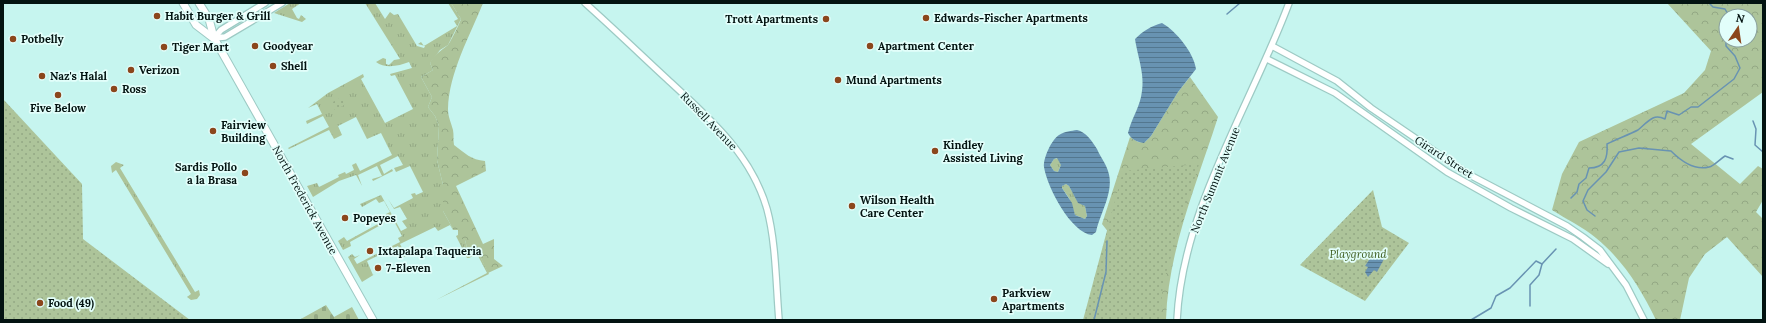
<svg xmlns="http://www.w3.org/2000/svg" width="1766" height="323" font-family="Lora,serif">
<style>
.grass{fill:url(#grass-tufts)}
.forest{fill:url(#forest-crowns);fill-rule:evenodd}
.cemetery{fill:url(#cemetery-stones)}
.park{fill:url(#park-dots)}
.water{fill:url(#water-rules);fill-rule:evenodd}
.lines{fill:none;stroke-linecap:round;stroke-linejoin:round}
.stream{stroke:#6893b2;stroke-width:1.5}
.minor-casing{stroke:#9dcac4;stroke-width:8}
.major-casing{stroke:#9dcac4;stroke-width:9}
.minor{stroke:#fff;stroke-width:5.5}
.major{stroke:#fff;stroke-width:7}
.poi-dot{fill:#8b461c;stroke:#e2fefa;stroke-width:1.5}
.labels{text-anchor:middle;stroke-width:3.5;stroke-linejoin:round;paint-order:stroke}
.poi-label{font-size:11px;font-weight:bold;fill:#031311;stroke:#e2fefa;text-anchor:start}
.street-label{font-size:11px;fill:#031311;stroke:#e2fefa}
.park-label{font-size:11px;font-style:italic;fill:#3d5b1c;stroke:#e2fefa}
</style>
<defs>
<pattern id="grass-tufts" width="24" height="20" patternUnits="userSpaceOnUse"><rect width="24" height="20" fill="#adc49a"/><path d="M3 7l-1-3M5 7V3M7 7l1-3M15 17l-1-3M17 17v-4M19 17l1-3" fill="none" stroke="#93a884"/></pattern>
<pattern id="forest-crowns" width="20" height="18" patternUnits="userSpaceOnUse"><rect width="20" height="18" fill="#adc49a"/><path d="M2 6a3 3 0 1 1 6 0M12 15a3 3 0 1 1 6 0" fill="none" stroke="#93a884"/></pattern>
<pattern id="cemetery-stones" width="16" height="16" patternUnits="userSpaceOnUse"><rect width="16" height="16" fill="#adc49a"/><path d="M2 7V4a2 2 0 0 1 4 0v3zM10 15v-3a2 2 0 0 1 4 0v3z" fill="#93a884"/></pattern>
<pattern id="park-dots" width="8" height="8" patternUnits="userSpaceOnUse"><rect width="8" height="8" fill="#adc49a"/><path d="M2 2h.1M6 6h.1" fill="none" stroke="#93a884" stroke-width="1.8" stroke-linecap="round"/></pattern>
<pattern id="water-rules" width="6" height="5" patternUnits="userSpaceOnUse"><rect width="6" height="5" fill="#6893b2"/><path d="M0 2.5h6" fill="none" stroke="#53778f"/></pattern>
</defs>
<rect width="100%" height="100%" fill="#c6f5ef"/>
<g class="grass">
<path d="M290,3H301L292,9L297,18L299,19L301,15L306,19L302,22L274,13Z"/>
<path d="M365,3H375L385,19L390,12L394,15L398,14L417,46L424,48L425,46L418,44L421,42L424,46L457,26L454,21L458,19L448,3H451L461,19L448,45L440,50L430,63L433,70L421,77L432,97L428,107L435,116L439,126L437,160L443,185V211L453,229H458L465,240L467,248L478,252L489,274L436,300L487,273L477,254L469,258H467L456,236L458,235V230H453L450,225L438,231L435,227L400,244L406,256L404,257L398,246L367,261L373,275L375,274L362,282L348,257L352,254L355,257L360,255L354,259L357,264L380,252L379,250L382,249L384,250L400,242L398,238L402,236L395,223L391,224L388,221L350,242L351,246L343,250L338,241L344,237L347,241L387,219L386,214L390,212L384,201L379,203L376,199L362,207L360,204L381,195L401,231L407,228L402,221L407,219L400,207L394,209L388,199L394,208L413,198L411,194L415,193L416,195L423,192L410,166L396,172L394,168L403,165L398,156L380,165L384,174L392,169L393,171L373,181L372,179L382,176L377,166L358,175L362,186L356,175L339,181L313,197L307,186L317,183L319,187L339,177L338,175L345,172L346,174L354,170L352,165L356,163L360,171L392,155L381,133L367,139L356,117L338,126L342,135L334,139L329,130L289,149L288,148L329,127L323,116L307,124L306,121L322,114L317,104L308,108L328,93L363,74L364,77L361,79L385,123L413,109L395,75L391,76L390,74L412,68L409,62C399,66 385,69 376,62L383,58L386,59V64L389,65L394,60L400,59Z"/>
<path d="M1058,158L1061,165L1058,172L1054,171L1050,165L1054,159Z"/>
<path d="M116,162L124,165L120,168L195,292L199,290L200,295L197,299L191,300L187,297L191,294L116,170L112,173L111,166Z"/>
<path d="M1066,184L1069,186L1078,202L1085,206L1087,216L1085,219L1075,215L1069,198L1062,188V186Z"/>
</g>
<g class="forest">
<path d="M451,3H483C470,36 449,72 448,109C448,117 451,122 453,130C454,135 453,140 454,145C465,153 471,160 485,161L486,171L456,186L483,244L494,239V259L503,266L488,273L478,252L473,255L467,248L465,240L459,238L458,229H453L443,211V185L437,160L439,126L435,116L428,107L432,97L421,77L433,70L430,63C435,53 440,52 448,45C451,41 459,25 461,19Z"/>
<path d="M1667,3H1763V92L1691,144L1740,184L1758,166L1763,169V200L1756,212L1763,219V277L1727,237L1705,254L1689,278L1680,320H1656C1641,289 1623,260 1596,238C1583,227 1566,219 1552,210L1562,174L1579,142L1684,93L1705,70L1711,51ZM1726,16H1750V40H1726Z"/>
<path d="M1190,77L1218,117C1197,183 1168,250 1166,320H1100L1113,238L1102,224L1130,137L1138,142L1144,143L1151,136L1178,92Z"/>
</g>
<path class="cemetery" d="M326,305L334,317L352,307L359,320H299Z"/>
<g class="park">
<path d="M342,97L346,104L335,110L331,103Z"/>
<path d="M3,99L82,184L83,239L190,320H3Z"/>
<path d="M1199,164L1163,283L1160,320H1083L1123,171Z"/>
<path d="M1373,190L1382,227L1409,243L1365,301L1300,265Z"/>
</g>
<g class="water">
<path d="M1162,23C1176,31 1194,53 1196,69L1178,92L1151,136L1144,143C1137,142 1132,140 1128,133C1131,120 1138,110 1141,97C1146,76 1138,59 1135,39C1143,31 1151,26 1162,23Z"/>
<path d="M1077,130C1086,132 1092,141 1097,149C1100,156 1106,164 1108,171C1115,191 1100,213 1096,232L1092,235C1071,233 1047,187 1044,167C1043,158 1052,139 1059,135C1065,131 1071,131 1077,130ZM1057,158L1061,165L1058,172L1054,171L1050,165L1054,159ZM1066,184L1069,186L1078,203L1085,206L1087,216L1085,219L1075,215L1072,203L1062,188V186Z"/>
<path d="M1375,251L1385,257L1377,272L1374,270L1368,277L1365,272L1368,267L1365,266Z"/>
</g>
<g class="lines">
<g class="stream">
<path d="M1709,3L1713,7L1725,9L1729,16"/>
<path d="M1227,14L1240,3"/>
<path d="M1753,121L1756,129L1755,145L1763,152"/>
<path d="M1571,198L1577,192L1579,184L1586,178L1589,168C1605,168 1608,158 1607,144C1617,139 1628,135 1638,130C1643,126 1647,121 1653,118C1657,116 1661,117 1665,119L1667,111L1679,115L1691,107H1698L1734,79L1740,68L1735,56L1726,46V28"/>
<path d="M1595,216L1587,210L1583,201L1588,190L1606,172L1619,152L1639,148L1671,151C1680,160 1694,171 1709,167C1714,166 1720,159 1725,156L1733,159"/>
<path d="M1530,306V285L1539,275L1542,264"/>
<path d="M1094,320L1106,272L1107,241"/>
<path d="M1471,320L1491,308L1496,296L1510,288L1536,261L1542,264L1556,249"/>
</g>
<g class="minor-casing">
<g id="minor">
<path d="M585,3C613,28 640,54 667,79C708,117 751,153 767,209C776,242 776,285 779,320"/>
<path d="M214,38L225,37L282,3"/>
<path d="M214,38L221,30L265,3"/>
<path d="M1272,46L1337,81L1371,108L1468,174L1567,226L1583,237L1600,250L1626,285L1644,320"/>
<path d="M1267,59L1335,93L1447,172L1511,208L1573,239L1608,264"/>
<path d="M1177,320C1182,210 1251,105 1289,3"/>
</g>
</g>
<g class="major-casing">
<g id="major">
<path d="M183,3L196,25L213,38"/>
<path d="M199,3L209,19L214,38L373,320"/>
</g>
</g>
<use href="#minor" class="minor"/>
<use href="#major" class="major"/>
</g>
<g class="poi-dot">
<circle cx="157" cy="16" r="4"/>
<circle cx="926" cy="18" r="4"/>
<circle cx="826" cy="19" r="4"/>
<circle cx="13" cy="39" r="4"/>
<circle cx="255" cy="46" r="4"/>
<circle cx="870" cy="46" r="4"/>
<circle cx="164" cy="47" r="4"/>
<circle cx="273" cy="66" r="4"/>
<circle cx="131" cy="70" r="4"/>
<circle cx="42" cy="76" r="4"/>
<circle cx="838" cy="80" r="4"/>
<circle cx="114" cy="89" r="4"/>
<circle cx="58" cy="95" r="4"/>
<circle cx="213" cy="131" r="4"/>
<circle cx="935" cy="151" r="4"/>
<circle cx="245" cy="173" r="4"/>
<circle cx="852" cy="206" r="4"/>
<circle cx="345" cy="218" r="4"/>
<circle cx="370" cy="251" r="4"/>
<circle cx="378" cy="268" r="4"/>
<circle cx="994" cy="299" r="4"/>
<circle cx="40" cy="303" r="4"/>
</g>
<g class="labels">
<g class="poi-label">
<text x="165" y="20">Habit Burger &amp; Grill</text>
<text x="934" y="22">Edwards-Fischer Apartments</text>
<text x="818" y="23" text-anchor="end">Trott Apartments</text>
<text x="21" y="43">Potbelly</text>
<text x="263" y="50">Goodyear</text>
<text x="878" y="50">Apartment Center</text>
<text x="172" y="51">Tiger Mart</text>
<text x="281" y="70">Shell</text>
<text x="139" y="74">Verizon</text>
<text x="50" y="80">Naz's Halal</text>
<text x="846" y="84">Mund Apartments</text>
<text x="122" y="93">Ross</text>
<text x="58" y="112" text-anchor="middle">Five Below</text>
<text x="221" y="129">Fairview<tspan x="221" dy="13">Building</tspan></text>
<text x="943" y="149">Kindley<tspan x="943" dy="13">Assisted Living</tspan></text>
<text x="237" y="171" text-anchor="end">Sardis Pollo<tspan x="237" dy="13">a la Brasa</tspan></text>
<text x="860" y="204">Wilson Health<tspan x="860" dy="13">Care Center</tspan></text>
<text x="353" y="222">Popeyes</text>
<text x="378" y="255">Ixtapalapa Taqueria</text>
<text x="386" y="272">7-Eleven</text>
<text x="1002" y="297">Parkview<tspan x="1002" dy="13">Apartments</tspan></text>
<text x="48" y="307">Food (49)</text>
</g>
<g class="street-label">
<text transform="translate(709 121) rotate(46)" y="4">Russell Avenue</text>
<text transform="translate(1444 157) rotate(33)" y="4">Girard Street</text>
<text transform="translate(1215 180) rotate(-68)" y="4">North Summit Avenue</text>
<text transform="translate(305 200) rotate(61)" y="4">North Frederick Avenue</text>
</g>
<g class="park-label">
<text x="1358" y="258">Playground</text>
</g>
</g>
<rect width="1766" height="323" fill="none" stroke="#031311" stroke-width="8"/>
<g transform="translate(1738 28) rotate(13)"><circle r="19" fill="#e2fefa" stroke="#89a09d"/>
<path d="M0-3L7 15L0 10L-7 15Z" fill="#8b461c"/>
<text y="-6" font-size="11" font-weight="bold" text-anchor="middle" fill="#031311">N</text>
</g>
</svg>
